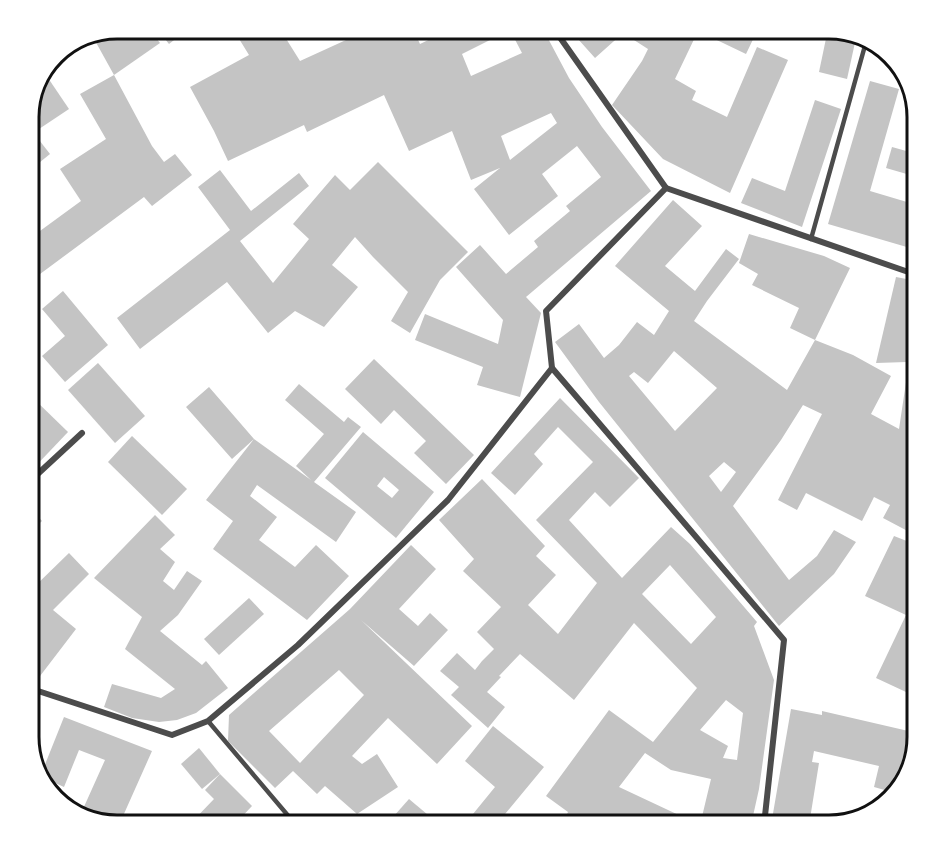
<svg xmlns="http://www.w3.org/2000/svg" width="946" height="854" font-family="'Sofia Sans Condensed',sans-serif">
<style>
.building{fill:#c4c4c4;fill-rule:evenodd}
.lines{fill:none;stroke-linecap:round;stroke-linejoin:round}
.service{stroke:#4c4c4c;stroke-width:4.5}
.minor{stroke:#4c4c4c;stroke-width:6}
.rim{fill:none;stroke:#111;stroke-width:3}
</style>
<rect width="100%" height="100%" fill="#fff"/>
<g class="building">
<path d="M117,29H124L130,38L144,29H149L160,43L114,75L93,37Z"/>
<path d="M157,29H188L169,44Z"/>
<path d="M233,29H280L300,61L346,40L341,29H413L420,44L451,29H543L569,78L602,127L651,191L526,297L541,313L520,397L477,385L483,367L415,340L425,314L498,344L503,320L456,267L480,245L506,274L538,247L534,241L570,211L566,206L601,177L577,146L542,174L558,196L509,235L474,189L500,168L471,180L452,131L409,151L384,95L307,132L304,125L228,161L214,131L190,87L249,55ZM510,30L522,53L471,76L462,54ZM551,113L557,123L510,160L501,136Z"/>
<path d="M569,29H758L746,54L698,31L675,79L696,91L692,100L727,117L757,47L788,60L730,193L663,159L612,105L642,61L648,49L623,33L595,58Z"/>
<path d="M828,29L845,33L856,38L847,79L819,72Z"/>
<path d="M876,47L891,54L893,57L875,52Z"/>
<path d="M46,75L69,109L39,129L29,114V110Z"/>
<path d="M114,75L152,146L164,162L175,154L192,175L152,206L144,197L36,277L29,267V239L81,201L60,169L106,139L80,94Z"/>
<path d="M870,81L899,89L870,191L917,205V250L828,224Z"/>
<path d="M815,100L841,109L802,227L741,203L752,178L785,191Z"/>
<path d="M912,105L918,117L917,138L906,135Z"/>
<path d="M29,127L50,154L29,171Z"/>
<path d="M892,147L917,154V177L886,168Z"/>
<path d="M378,162L468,252L440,280L410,333L391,321L408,292L373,257L355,237L332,265L358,287L324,327L295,311L268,333L227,282L140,349L117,318L230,230L198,187L220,170L251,211L299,173L309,186L240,241L273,283L309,239L293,224L335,175L350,190Z"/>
<path d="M673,200L702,226L665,266L695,291L726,249L739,259L707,301L694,321L787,390L815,340L853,355L891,376L871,414L899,429L908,369L917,370V536L883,518L890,505L874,497L862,521L806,493L797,510L778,500L822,414L803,405L781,440L733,506L789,580L817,556L834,530L856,542L834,574L779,626L599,402L555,342L579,324L604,358L619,345L637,322L654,335L669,311L615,266ZM674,351L717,388L675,431L629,376L634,372L648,383ZM724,462L736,472L721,492L709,476Z"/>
<path d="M749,234L824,256L850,268L815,340L790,328L799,308L752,285L758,274L739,263Z"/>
<path d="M896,277L917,281V314L907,362L876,363Z"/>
<path d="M63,291L108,345L65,382L42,356L65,336L42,309Z"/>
<path d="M374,359L474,455L446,484L414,453L426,441L394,410L381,424L345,389Z"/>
<path d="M98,363L145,416L115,443L68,390Z"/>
<path d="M299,384L344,422L348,417L361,427L314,482L356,512L336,542L257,485L250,496L277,517L259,540L295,567L316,545L349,576L307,620L213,549L233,521L206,500L254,439L232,459L186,407L209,387L254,439L311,480L296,466L324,434L285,400Z"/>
<path d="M33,398L68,432L29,473V402Z"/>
<path d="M560,398L639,478L610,507L595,492L569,520L622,578L671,527L690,544L757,622L754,626L774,680L759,789L751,825H700L711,779L671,770L645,753L619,787L700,825H562L568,812L546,796L609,710L653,742L697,688L634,623L574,700L520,654L499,676L501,677L487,692L505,707L488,728L451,695L459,687L440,671L457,653L475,670L482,661L494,649L477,632L501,607L463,571L474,559L439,520L482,479L545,546L536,556L556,575L528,605L558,634L597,583L536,520L593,462L558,427L534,454L543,464L515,495L491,473ZM670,565L716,617L691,644L642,594ZM726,700L743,713L737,760L723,758L728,746L700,730Z"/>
<path d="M363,432L434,492L396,538L325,478ZM384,477L399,490L392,498L377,486Z"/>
<path d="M132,436L187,489L162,515L108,462Z"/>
<path d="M29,506L42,521L29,533Z"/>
<path d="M155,515L175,535L160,549L175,562L163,581L174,590L187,571L202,581L178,615L160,631L202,665L206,661L228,688L196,713L177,720L159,722L132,718L104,707L112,684L161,698L175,689L125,649L142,617L94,578Z"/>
<path d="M894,536L917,545V667L906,692L876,678L906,615L865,596Z"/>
<path d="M411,545L436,569L399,609L418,626L430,613L448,630L414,666L361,620L472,726L437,764L388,718L352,756L362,764L377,754L398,787L357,814L325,786L317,794L293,771L275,788L228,741L229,715L350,609ZM339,670L364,695L300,763L269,731Z"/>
<path d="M69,553L89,574L53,610L76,629L37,680L29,677V589L30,591Z"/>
<path d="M249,598L264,614L219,655L204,639Z"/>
<path d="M791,709L822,715V711L917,733V743L895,793L874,787L879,766L814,751L812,762L819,763L809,825H771Z"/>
<path d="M64,717L152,751L119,825L83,809L105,760L79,750L64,787L53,782L50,790L42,772Z"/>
<path d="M493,726L544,767L496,825H464L495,787L465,761Z"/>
<path d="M199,748L220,774L202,789L181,764Z"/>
<path d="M220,774L252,806L234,825H189L214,799L205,790Z"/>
<path d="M409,799L440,825H386Z"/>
</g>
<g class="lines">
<g class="service">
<path d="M811,239L866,42"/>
<path d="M208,721L296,825"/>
</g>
<g class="minor">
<path d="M554,29L666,188L917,275"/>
<path d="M666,188L546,311L552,368L784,640L764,825"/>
<path d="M29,482L82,433"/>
<path d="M29,688L172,735L208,721L298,645L448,500L552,368"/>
</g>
</g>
<path d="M0 0H946V854H0ZM117 39H829A78 78 0 0 1 907 117V737A78 78 0 0 1 829 815H117A78 78 0 0 1 39 737V117A78 78 0 0 1 117 39Z" fill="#fff" fill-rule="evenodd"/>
<path class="rim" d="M117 39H829A78 78 0 0 1 907 117V737A78 78 0 0 1 829 815H117A78 78 0 0 1 39 737V117A78 78 0 0 1 117 39Z"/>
</svg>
